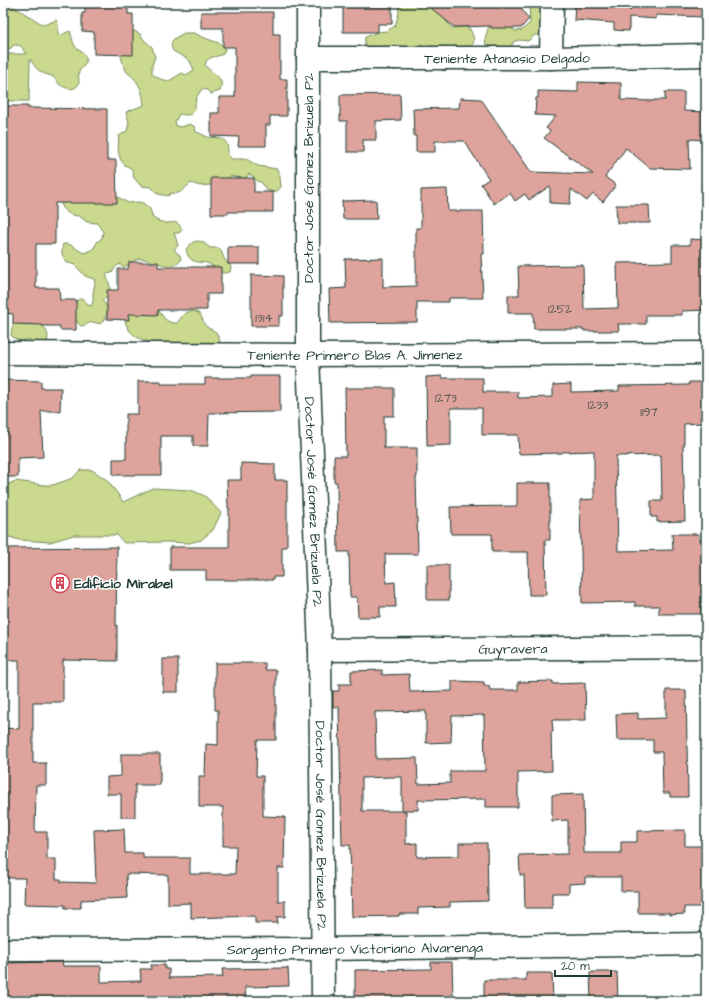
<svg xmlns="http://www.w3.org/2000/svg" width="709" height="1004" font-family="'Architects Daughter',sans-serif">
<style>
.green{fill:#cad98d;stroke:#748b60}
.building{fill:#dda39c;stroke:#1f3d34;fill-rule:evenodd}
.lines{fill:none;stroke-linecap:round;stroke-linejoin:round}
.minor-casing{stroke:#1f3d34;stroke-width:25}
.minor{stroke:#fff;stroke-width:22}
.labels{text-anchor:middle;stroke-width:3;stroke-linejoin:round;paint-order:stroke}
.number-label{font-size:12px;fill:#4e564e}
.street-label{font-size:14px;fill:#1f3d34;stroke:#fff}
.poi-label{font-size:14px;font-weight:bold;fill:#1f3d34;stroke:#fff;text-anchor:start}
</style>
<rect width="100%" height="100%" fill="#fff"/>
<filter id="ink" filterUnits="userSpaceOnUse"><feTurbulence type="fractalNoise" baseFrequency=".025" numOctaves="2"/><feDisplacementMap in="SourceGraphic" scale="8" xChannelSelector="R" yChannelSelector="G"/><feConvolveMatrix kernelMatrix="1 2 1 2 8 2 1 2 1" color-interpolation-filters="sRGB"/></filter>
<g filter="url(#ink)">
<g class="green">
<path d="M398,3H424L440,14L452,28L466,27L470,29C476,42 476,44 463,51L457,68L443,71L436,65L401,67L398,70H393C388,66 384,60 378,56C370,50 363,50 365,37L378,32L387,31L395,26L399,12Z"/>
<path d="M529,3H553L545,33L540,35H535L528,41L519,40L513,42L510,51L489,55C484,41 484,38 490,24L499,22L516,31L522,30L530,23Z"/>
<path d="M14,7L42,24H47L56,20L58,24V34L61,36L65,33L70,31C72,36 72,41 75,46C78,51 85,52 86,59C87,66 81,67 79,72C78,75 79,79 79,82C77,92 65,89 59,84C57,82 56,79 53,77C51,75 47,75 45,74C37,71 34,65 30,59L29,101H3V54H26C21,48 24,45 14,45L11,48L3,51V8L5,10Z"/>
<path d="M132,30L140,34L145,41L152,47L155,57L152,65V74L160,79L169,81L182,73L186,75L194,70L190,61L186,58L173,51L171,46L172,41L175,38L184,33H194L202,37L224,45L225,49L223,54C216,58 207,55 205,65C211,74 226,76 220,91L211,94L207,90L202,89C196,97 195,100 195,110C190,117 186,115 179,114L175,122L176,126L181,127L190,124L195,127L196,132C201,133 204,136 208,137C211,138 215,137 218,138C228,139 228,147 228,155L232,159H246L258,166L277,169L280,177L281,187L277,191L272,192L267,190L261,182L256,181L254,177L249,174L246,178H241L231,176L214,188L210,185L200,186L191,183C184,188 180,196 171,193L168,196L158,194L151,187L141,186L134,178L132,169C129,167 125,166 123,163C117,156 118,145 119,136L127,131L129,122L126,112L144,105C143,95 141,86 134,78C132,76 129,74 127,72C123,66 122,59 120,53Z"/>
<path d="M116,196L128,203L138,202L143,203L150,209L153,218C157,221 161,222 166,223C175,223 177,219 182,230L179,233H174L177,242L178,246L174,249L177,253L180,255L181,260C171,274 151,257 139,259C135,259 127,266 123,268L120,264C116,266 114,269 112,273L106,274C108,282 113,288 108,297L102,300C103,302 105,303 106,305C110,311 105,320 100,324C89,320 91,324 81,326C73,320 74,311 76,301C83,297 84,299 88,305L91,306L93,302V293L95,283L94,279L85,276L75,265L66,262L62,254V249L63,244C73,243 76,250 84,253L93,249L98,241L102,238L103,232L97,223L87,222L79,216C69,216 60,209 61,199Z"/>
<path d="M198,241L203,242L210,248H219C223,252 222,255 225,260C227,262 230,264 231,267L230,272C218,276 217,267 207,263C204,262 201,263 198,262C190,261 187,256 186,249L193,242Z"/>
<path d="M157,306C161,315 166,324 177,323C179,321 181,318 183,315C188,311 197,309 201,316C203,319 203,324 207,327C209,329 213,330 216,332L220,341L219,345C206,345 194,345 182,345C155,344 122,344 124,308Z"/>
<path d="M14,323L41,324C47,330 51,337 45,345L36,346L29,339C23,342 16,341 11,335L12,328Z"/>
<path d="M80,470H92L107,480L117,493L123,502L153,488L191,490L205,496L221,513L213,530L201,540L189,543L166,542L124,543L117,535H74L50,542L19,540L6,536L3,534V486L16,481L43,485H53L73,478Z"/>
</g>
<g class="building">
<path d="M85,3H128V14H133V55L94,54V32L82,31V13H85Z"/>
<path d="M425,3H522V10L529,19L521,28H491V26L454,27Z"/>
<path d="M575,3H605L630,5V11V3H702V17L656,15V19L629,17V31L614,30V23L574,20Z"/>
<path d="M343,6H392V24H378V32H343Z"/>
<path d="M201,12H273V34H280V79H287V116H270V125H266V146H238L239,137L211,136V113H219V97H235V47H223V28H201Z"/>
<path d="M578,82L621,83V100L654,101V100H665V92H684V111L706,112V140L689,139L690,169L650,168L626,148L605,177L616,185L603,202L593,194L587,201L571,189L570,204L550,203V186L529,200L525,194L515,201L510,193L494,204L481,184L489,179L464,141H435V152H416V136H414L413,109L459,108L460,98L481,99L531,172L593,174L544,138L550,131L546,128L556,116L535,115L536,98H538V91L578,92Z"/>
<path d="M400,94L401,120L376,121V140H363L364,152H347V121H340V95Z"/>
<path d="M3,106H28V108L107,109V160H116L117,203H55V244H36V288H59L60,300H76V330H60V326H42V325L13,324V314L3,313Z"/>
<path d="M211,178H254V192H273V212H228V214H211Z"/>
<path d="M447,189L448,211H483L484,254H481L483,298H449V302H417V322L330,323L329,289L346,288L345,259L383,258V287L416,286V228H421V190Z"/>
<path d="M376,200L377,219H343L342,201Z"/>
<path d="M616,205H649L650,223H617Z"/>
<path d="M690,239L706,240V310L682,311V315H646V324H618L619,331H584V329H534L533,313H508V295H519L518,266L583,265L584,309L618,308L617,263L672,262V245H690Z"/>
<rect x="228" y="247" width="31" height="17"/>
<path d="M129,262H158V267H221V294H207V310H158V315L128,314L129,320L107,319V290H118V269H128Z"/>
<path d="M251,275L283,276V316H279V326H251Z"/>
<path d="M251,376H280V412L209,413L208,446H193V436H161V475H113V459H126V414H138V381H161V384H205V378H251Z"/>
<path d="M442,376V378H483V392H518V398L553,397V385L571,384V392L619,391V386L689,385V382H706V417H700L701,423L684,424V446H683L685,521L657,522V517H651V501H662L661,455L616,456L618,551L673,550L672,534H699V540H706V602H701V614H659V606H635V602L582,603L580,500L594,499V451L562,452V453L519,454L518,435H482V408H451V445L427,446L426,377Z"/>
<path d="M3,380L41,381V388H61L60,411H41L43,457L18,458V477H3V440H5L4,411H3Z"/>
<path d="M345,388H394V416H384V448H417V477H416L418,554H385L386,583L395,582L396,607H380V617H358L357,597H350L349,552H338L337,482H334V456H346Z"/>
<path d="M241,463L275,464V480H287V547H282V577H273V580H206V570H170V547H229V508H228L227,480H241Z"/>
<path d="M517,483H550V540H545L546,595H529L528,552H492V534H451L450,507L517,506Z"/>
<path d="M117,547L116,625H117V661L63,660V702H33V763H46V785H36L35,832H47V859H56V879H61V882L96,883L94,830L124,829L125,853H143V858H190V874H235L236,846H223V807H199V776H205L206,744L218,745V710H215V663H265V670H276V740H257L256,776H263V816L285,817L284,868H278V901H285V917H277L278,923H255V916L191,918V903L168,904V875L126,874L127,898L81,900V908H65V905L24,904L25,878H3V728L19,729V660H3V548Z"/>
<rect x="427" y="565" width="22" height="35"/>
<rect x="163" y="659" width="15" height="33"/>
<path d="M382,670V675L409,674L410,692L452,691V681L484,682V686H489L490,690H518V682L553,681V684L585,683L586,720H552L553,732H551L552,771L518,772V807H486V799L418,800V810H402V777H391L362,778V811H406V844L417,843V857L459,856V843H487L488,901L450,902V907L418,908V914H399V916L352,917L350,845H342L339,707H333V691H339V684H351V671ZM426,711V743L451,742L452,716L484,715L485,771H450V783L418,784L417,758L376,759L375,712Z"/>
<path d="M666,690H686L688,797H670V793H663L662,752H653V740H617L616,714L638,713V719L666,718Z"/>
<path d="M121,754H160V785H135V817H121V794H107V777L121,776Z"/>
<path d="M583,794L584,853H621V842H637V831L685,830V846H706V907H684L685,914L669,915V913H638V891H621V877H585V883L569,884V893H552V908H525L524,875H520L519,855L568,854V820L552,821V795Z"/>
<path d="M62,962L63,966H101V982L141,981L140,969H151V965H165V969H169V978L223,977L222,969L288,968L289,986L245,987L246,1001H99V1000L63,1001H3V963Z"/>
<path d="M431,962H452L453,999L394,1000V1001H360V997L355,998V970L431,969Z"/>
<path d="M590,972H617L618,1001H591Z"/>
<path d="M526,973H552L553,1001H489V998H484V980H526Z"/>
</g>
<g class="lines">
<g class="minor-casing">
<g id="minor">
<path id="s1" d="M308,3V355L320,650L323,1001"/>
<path id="s2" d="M308,58H551L706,55"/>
<path d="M551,58L552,3"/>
<path id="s3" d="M3,353L308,355L706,353"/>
<path id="s4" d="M320,650L706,647"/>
<path id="s5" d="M3,950L323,949L706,944"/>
</g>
</g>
<use href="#minor" class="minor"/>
</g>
</g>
<defs>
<g id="building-ring" transform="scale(1)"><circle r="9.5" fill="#fff" stroke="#d1495b" stroke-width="1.5"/><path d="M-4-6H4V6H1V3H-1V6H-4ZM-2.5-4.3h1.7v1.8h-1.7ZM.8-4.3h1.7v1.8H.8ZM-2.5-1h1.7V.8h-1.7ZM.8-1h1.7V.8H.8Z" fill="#d1495b"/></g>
</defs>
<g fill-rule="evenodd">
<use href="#building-ring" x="60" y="583"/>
</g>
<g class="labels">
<g class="number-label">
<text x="560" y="313">1252</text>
<text x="264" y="322">1314</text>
<text x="446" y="402">1273</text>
<text x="598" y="409">1233</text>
<text x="649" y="416">1197</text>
</g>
<g class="street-label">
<text dy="5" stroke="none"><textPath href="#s2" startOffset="199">Teniente Atanasio Delgado</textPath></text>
<text transform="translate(308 178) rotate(-90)" y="5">Doctor José Gomez Brizuela P2</text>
<text dy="5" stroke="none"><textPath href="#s3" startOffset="352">Teniente Primero Blas A. Jimenez</textPath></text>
<text dy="5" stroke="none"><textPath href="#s1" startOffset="499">Doctor José Gomez Brizuela P2</textPath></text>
<text dy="5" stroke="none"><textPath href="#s4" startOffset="193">Guyravera</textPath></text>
<text dy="5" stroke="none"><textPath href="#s1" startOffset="823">Doctor José Gomez Brizuela P2</textPath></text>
<text dy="5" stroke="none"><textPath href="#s5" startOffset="352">Sargento Primero Victoriano Alvarenga</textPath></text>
</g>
<g class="poi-label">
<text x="74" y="588">Edificio Mirabel</text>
</g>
</g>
<rect width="709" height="1004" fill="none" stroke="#fff" stroke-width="16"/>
<rect x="8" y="8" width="693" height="988" fill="none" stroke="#1f3d34" stroke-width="1.5" filter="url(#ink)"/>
<path d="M555 970v6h56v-6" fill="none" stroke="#1f3d34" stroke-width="2"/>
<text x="561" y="970" font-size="12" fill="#1f3d34" stroke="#ffffff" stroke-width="3" paint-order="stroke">20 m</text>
</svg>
